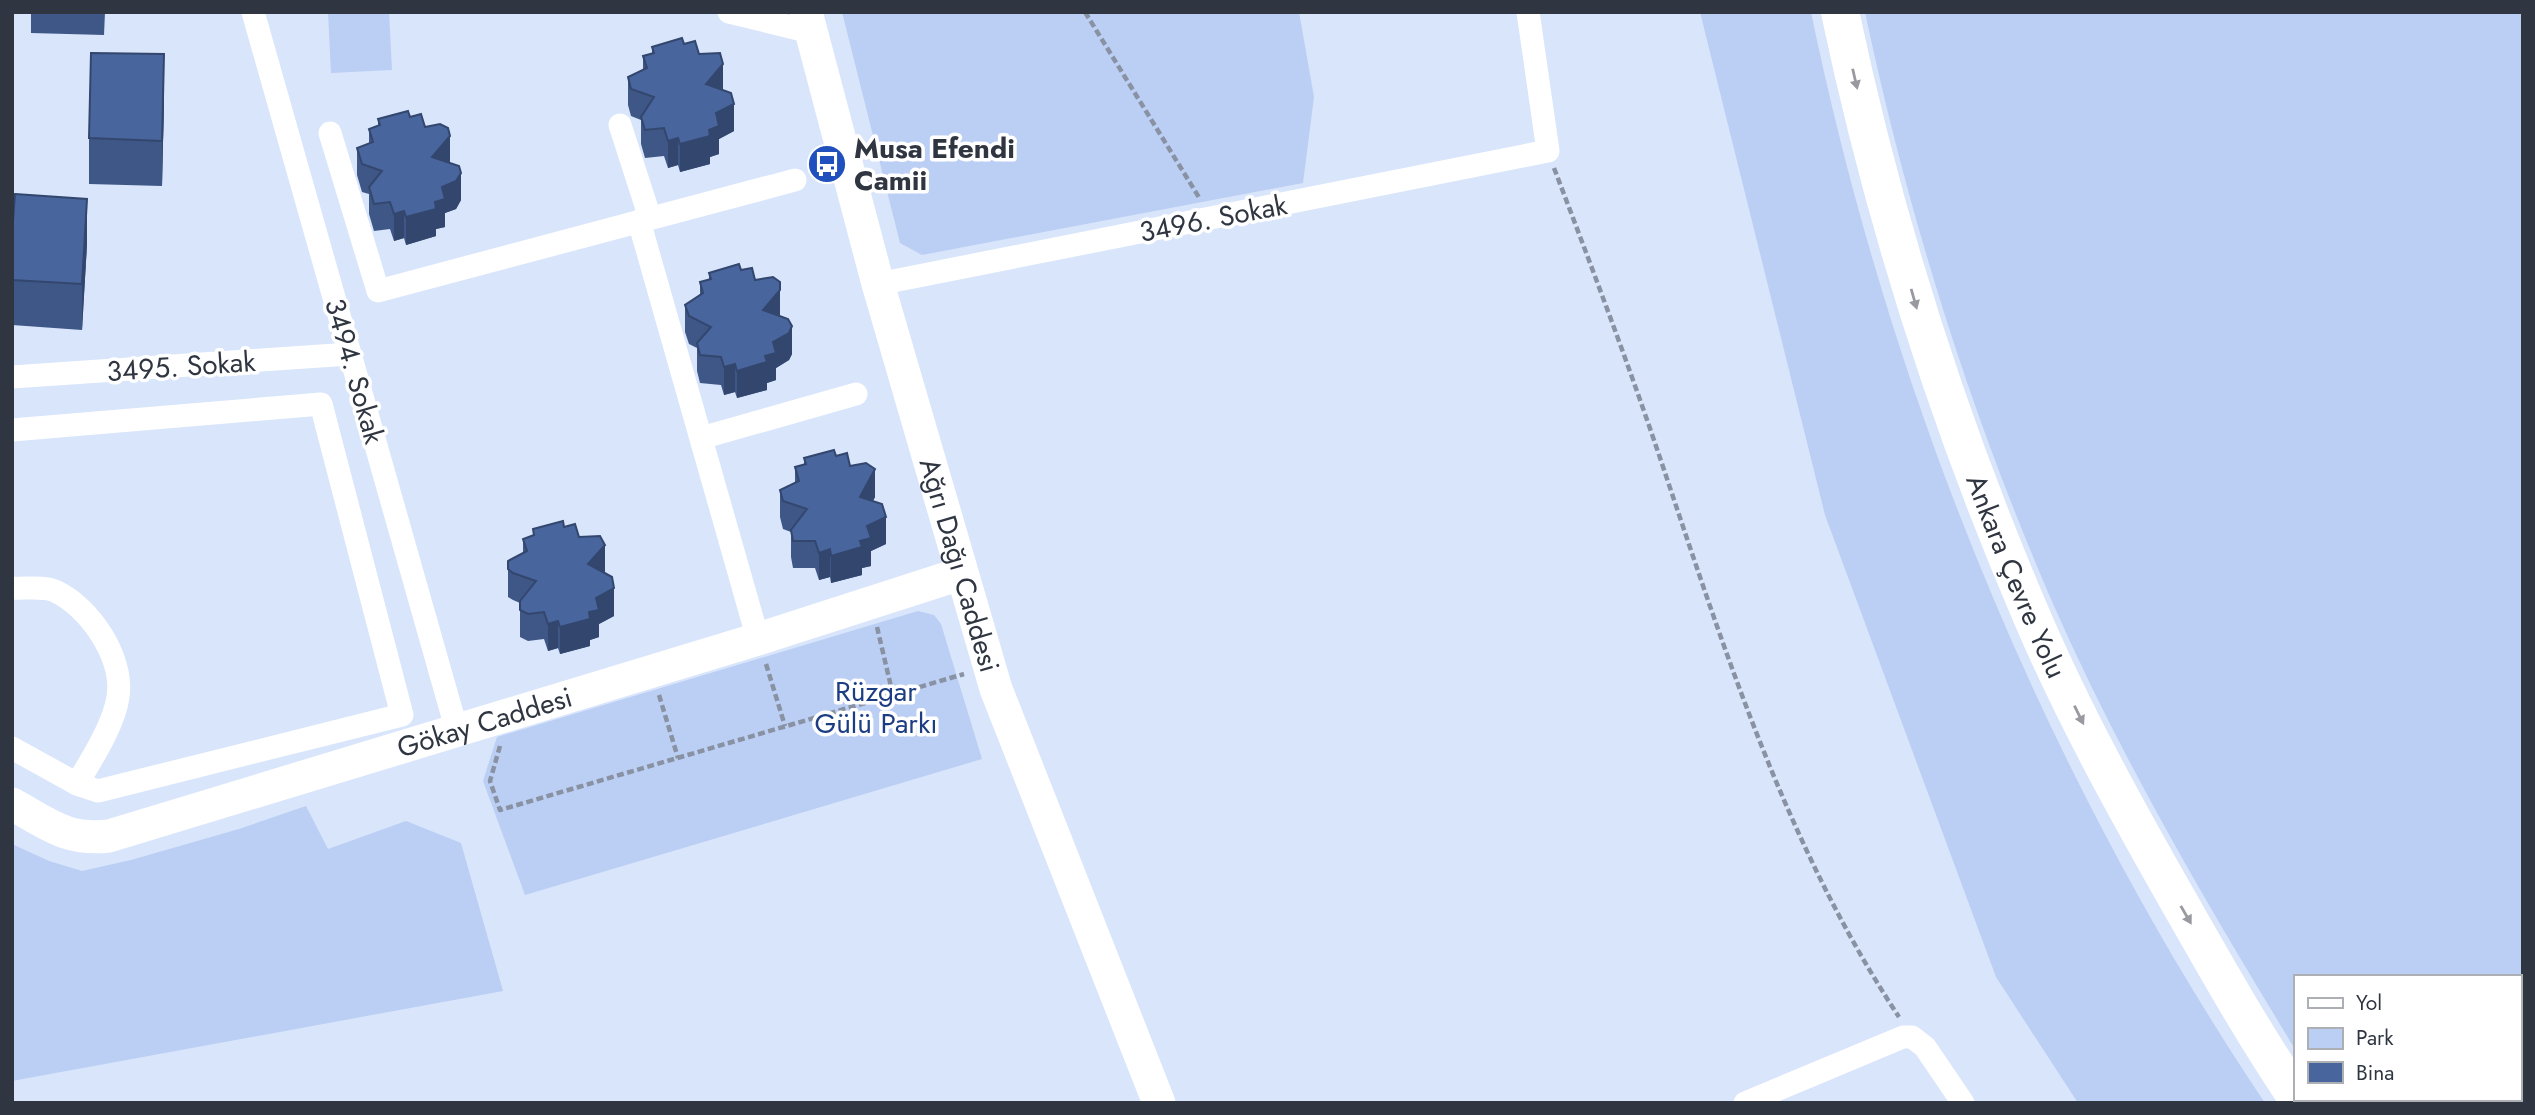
<svg xmlns="http://www.w3.org/2000/svg" width="2535" height="1115" font-family="Jost,sans-serif">
<style>
.green{fill:#bbcef4}
.lines{fill:none;stroke-linecap:round;stroke-linejoin:round}
.path{stroke:#8992a3;stroke-width:4.5;stroke-dasharray:7 3.5;stroke-linecap:butt}
.minor{stroke:#fff;stroke-width:23}
.secondary{stroke:#fff;stroke-width:33}
.motorway{stroke:#fff;stroke-width:38}
.wall{fill:#3f5787}
.shaded-wall{fill:#33476e}
.building{fill:#49659d;stroke:#33476e;stroke-width:2}
.oneway{fill:#989aa0}
.labels{text-anchor:middle;stroke-width:7;stroke-linejoin:round;paint-order:stroke}
.poi-label{font-size:28px;font-weight:bold;fill:#303641;stroke:#fff;text-anchor:start}
.street-label{font-size:28px;fill:#303641;stroke:#fff}
.park-label{font-size:28px;fill:#1c3d84;stroke:#fff}
</style>
<rect width="100%" height="100%" fill="#d8e5fb"/>
<g class="green">
<path d="M328,12H389L392,70L331,73Z"/>
<path d="M842,12H1299L1314,97L1303,183L922,255L900,243Z"/>
<path d="M1700,12H1811C1891,399 2045,775 2265,1103H2078L1996,977L1825,515Z"/>
<path d="M1865,12H2523V1103H2331L2329,1099H2519V977H2295V1049C2208,906 2122,760 2054,606C1971,416 1908,215 1865,12Z"/>
<path d="M918,611L934,615L941,624L982,759L525,895L483,781L497,737Z"/>
<path d="M306,806L328,849L406,821L461,843L503,991L12,1081V844L49,861L82,871L131,860L239,829Z"/>
</g>
<g class="lines">
<g class="path">
<path d="M1085,12L1200,199"/>
<path d="M1554,168C1589,260 1624,352 1656,446C1722,642 1784,843 1899,1017"/>
<path d="M877,627L893,695"/>
<path d="M766,664L785,726"/>
<path d="M659,695L678,758"/>
<path d="M500,746L490,781L500,810L964,674"/>
</g>
<g class="minor">
<path d="M253,12L457,731"/>
<path d="M729,12L811,32"/>
<path d="M620,125L650,218"/>
<path d="M330,133L378,291L795,180"/>
<path d="M639,221L758,639"/>
<path d="M878,284L1548,151L1528,12"/>
<path d="M12,377L350,354"/>
<path d="M12,430L321,404L402,715L98,791L77,784C91,760 114,725 118,697C124,658 90,607 55,591C44,586 25,589 12,588"/>
<path d="M701,438L856,394"/>
<path d="M12,748L77,784"/>
<path d="M1745,1103L1903,1037H1912L1925,1047L1963,1103"/>
</g>
<g class="secondary">
<path id="s1" d="M806,12L878,284L996,689L1159,1103"/>
<path id="s2" d="M12,804C48,824 67,841 109,836L758,639L960,574"/>
</g>
<path class="motorway" id="s3" d="M1840,12C1884,220 1948,422 2032,617C2074,715 2126,809 2179,902C2216,967 2253,1033 2295,1095"/>
</g>
<g class="wall">
<path d="M31,12H105L104,35L31,33Z"/>
<path d="M684,44L699,54L723,90L734,131L719,139V154L710,157V164L680,172L678,165L668,168L664,156L645,158L641,144V120L631,116L628,105V77L643,70V56L652,53V47Z"/>
<path d="M164,100L162,186L89,184V138Z"/>
<path d="M410,117L425,127L450,163L461,200L456,209L445,213V227L436,229V236L406,245L404,238L394,241L390,229L374,231L369,214V194L362,192L357,175V148L369,144V129L378,126V119Z"/>
<path d="M12,235L87,244L82,330L12,325Z"/>
<path d="M741,270L755,280L780,316L792,354L789,360L776,368V380L767,383V390L737,398L735,392L724,395L721,385L700,383L697,371V348L689,344L685,332V305L700,295V282L709,280V273Z"/>
<path d="M836,456L850,466L875,497L873,501L886,544L871,551V566L862,568V575L831,583L830,577L819,580L815,568H793L791,557V532L783,529L780,517V490L795,483V467L804,465V458Z"/>
<path d="M564,527L579,537L605,572L614,616L599,624V637L590,640V646L560,654L558,648L548,651L544,639L528,641L520,637V603L513,600L508,597V561L523,553V539L533,536V529Z"/>
</g>
<g class="shaded-wall">
<path d="M164,54V100L162,186V141Z"/>
<path d="M723,64V92L706,84Z"/>
<path d="M734,104V131L719,139V154L710,157V164L680,172V144L709,130L716,113Z"/>
<path d="M450,136V163L432,157Z"/>
<path d="M678,138V165L668,168V141Z"/>
<path d="M461,173V200L456,209L445,213V227L436,229V236L406,245V217L435,202L442,187Z"/>
<path d="M87,199V244L82,330V284Z"/>
<path d="M404,211V238L394,241V214Z"/>
<path d="M780,282V318L763,310Z"/>
<path d="M792,326V354L789,360L776,368V380L767,383V390L737,398V371L765,356L773,342Z"/>
<path d="M735,364V392L724,395V367Z"/>
<path d="M875,469V497L860,524V497Z"/>
<path d="M886,517V544L871,551V566L862,568V575L831,583V556L860,541L867,526Z"/>
<path d="M605,545V572L588,592V564Z"/>
<path d="M830,549V577L819,580V553Z"/>
<path d="M614,588V616L599,624V637L590,640V646L560,654V627L589,612L596,598Z"/>
<path d="M558,621V648L548,651V624Z"/>
</g>
<g class="building">
<path d="M682,38L684,44L695,41L699,54L720,53L723,64L706,84L731,93L734,104L716,113L719,126L709,130L710,136L680,144L678,138L668,141L664,128L645,130L641,117L654,97L631,89L628,77L647,68L643,56L654,53L652,47Z"/>
<path d="M91,53L164,54L162,141L89,138Z"/>
<path d="M408,111L410,117L421,114L425,127L440,124L448,128L450,136L432,157L459,166L461,173L456,181L442,187L445,199L435,202L436,209L406,217L404,211L394,214L390,202L374,204L369,187L382,171L362,164L357,148L373,142L369,129L380,125L378,119Z"/>
<path d="M15,194L87,199L82,284L12,280V235Z"/>
<path d="M739,264L741,270L752,268L755,280L773,277L780,282V290L763,310L788,319L792,326L789,333L773,342L776,353L765,356L767,362L737,371L735,364L724,367L721,357L700,355L697,343L711,327L689,316L685,305L703,293L700,282L711,279L709,273Z"/>
<path d="M834,450L836,456L847,453L850,466L866,463L875,469L860,497L882,504L886,517L867,526L871,538L860,541L862,547L831,556L830,549L819,553L815,541H793L791,530L807,509L783,501L780,490L799,481L795,467L806,464L804,458Z"/>
<path d="M563,521L564,527L575,524L579,537L600,536L605,545L588,564L612,577L614,588L596,598L599,610L589,612L590,619L560,627L558,621L548,624L544,612L528,614L520,610V601L536,581L513,573L508,569V561L527,551L523,539L534,535L533,529Z"/>
</g>
<defs><path id="oneway-solid" d="M-6-.8H1V-3.2L6.5 0L1 3.2V.8H-6Z" transform="scale(1.75)"/></defs>
<g class="oneway">
<use href="#oneway-solid" transform="translate(1855 79) rotate(77)"/>
<use href="#oneway-solid" transform="translate(1914 299) rotate(74)"/>
<use href="#oneway-solid" transform="translate(2079 715) rotate(64)"/>
<use href="#oneway-solid" transform="translate(2186 915) rotate(60)"/>
</g>
<defs>
<g id="bus-disc" transform="scale(2.0125)"><circle r="9.5" fill="#2050bd" stroke="#fff"/><path d="M-5-6H5V4H4V6H2V4H-2V6H-4V4H-5ZM-3.5-4V0h7V-4ZM-3.5 1.2v1.5H-2V1.2ZM2 1.2v1.5H3.5V1.2Z" fill="#fff"/></g>
</defs>
<g fill-rule="evenodd">
<use href="#bus-disc" x="827" y="164"/>
</g>
<g class="labels">
<g class="poi-label">
<text x="854" y="158">Musa Efendi<tspan x="854" dy="32">Camii</tspan></text>
</g>
<g class="street-label">
<text transform="translate(1213 218) rotate(-11)" y="10">3496. Sokak</text>
<text transform="translate(181 366) rotate(-4)" y="10">3495. Sokak</text>
<text transform="translate(355 371) rotate(74)" y="10">3494. Sokak</text>
<text dy="10" stroke="none"><textPath href="#s1" startOffset="574">Ağrı Dağı Caddesi</textPath></text>
<text dy="10" stroke="none"><textPath href="#s3" startOffset="592">Ankara Çevre Yolu</textPath></text>
<text dy="10" stroke="none"><textPath href="#s2" startOffset="497">Gökay Caddesi</textPath></text>
</g>
<g class="park-label">
<text x="876" y="701">Rüzgar<tspan x="876" dy="32">Gülü Parkı</tspan></text>
</g>
</g>
<rect width="2535" height="1115" fill="none" stroke="#303641" stroke-width="28"/>
<rect x="2294" y="975" width="228" height="126" fill="#ffffff" stroke="#acafb3" stroke-width="2"/>
<rect x="2308" y="998" width="35" height="10" fill="#ffffff" stroke="#acafb3" stroke-width="2"/>
<text x="2356" y="1010" font-size="21" fill="#303641">Yol</text>
<rect x="2308" y="1028" width="35" height="21" fill="#bbcef4" stroke="#acafb3" stroke-width="2"/>
<text x="2356" y="1045" font-size="21" fill="#303641">Park</text>
<rect x="2308" y="1062" width="35" height="21" fill="#49659d" stroke="#acafb3" stroke-width="2"/>
<text x="2356" y="1080" font-size="21" fill="#303641">Bina</text>
</svg>
